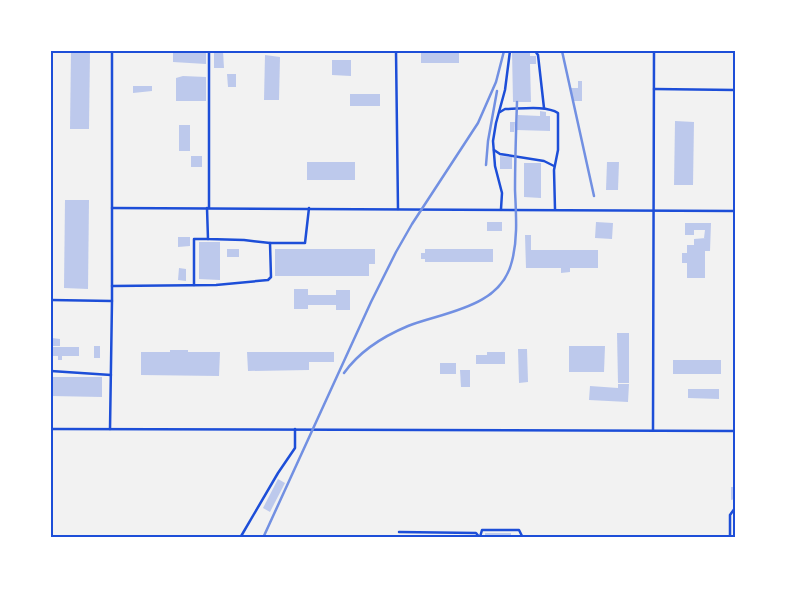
<svg xmlns="http://www.w3.org/2000/svg" width="786" height="589" font-family="'DM Sans',sans-serif">
<style>
.building{fill:#bdc9ec}
.lines{fill:none;stroke-linecap:round;stroke-linejoin:round}
.service{stroke:#1d4ed8;stroke-width:2.5}
.rail{stroke:#7290e2;stroke-width:2.5}
.neatline{fill:none;stroke:#1d4ed8;stroke-width:2}
</style>
<rect width="100%" height="100%" fill="#f2f2f2"/>
<g class="building">
<path d="M71,51H90L89,129H70Z"/>
<path d="M196,51H206V64L173,62V52L196,53Z"/>
<path d="M214,51H223L224,68H214Z"/>
<rect x="421" y="51" width="38" height="12"/>
<path d="M512,51H530V56H536V64H530L531,102H513Z"/>
<path d="M265,55L280,57L279,100H264Z"/>
<path d="M332,60H351V76L332,75Z"/>
<path d="M227,74H236V87H228Z"/>
<path d="M183,76L206,77V101H176V78Z"/>
<path d="M578,81H582V101H573L571,88H578Z"/>
<path d="M133,86H152V91L133,93Z"/>
<rect x="350" y="94" width="30" height="12"/>
<path d="M540,111L546,112V116H550V131L517,130L518,115L540,116Z"/>
<path d="M675,121L694,122L693,185H674Z"/>
<path d="M510,122H515L514,132H510Z"/>
<rect x="179" y="125" width="11" height="26"/>
<rect x="191" y="156" width="11" height="11"/>
<path d="M500,156L512,157V169H500Z"/>
<rect x="307" y="162" width="48" height="18"/>
<path d="M607,162H619L618,190H606Z"/>
<path d="M524,163H541V198L524,197Z"/>
<path d="M65,200H89L88,289L64,288Z"/>
<rect x="487" y="222" width="15" height="9"/>
<path d="M596,222L613,223L612,239L595,238Z"/>
<path d="M685,223H711L710,251H705V278H687V263H682V253H687V245H694V239L706,238H704L705,230H694V235H685Z"/>
<path d="M525,235H531V250H598V268H570V272L561,273V268H526Z"/>
<path d="M178,237H190V246L178,247Z"/>
<path d="M199,242H220V280L199,279Z"/>
<rect x="227" y="249" width="12" height="8"/>
<path d="M275,249H375V264H369V276H275Z"/>
<path d="M425,249H493V262H425V259H421V253H425Z"/>
<path d="M179,268L186,269V281L178,280Z"/>
<path d="M294,289H308V295H336V290H350V310H336V305H308V309H294Z"/>
<path d="M617,333H629V383H618Z"/>
<path d="M52,338L60,339V346H51Z"/>
<rect x="94" y="346" width="6" height="12"/>
<path d="M569,346H605L604,372H569Z"/>
<path d="M51,347H79V356H62V360H58V356H51Z"/>
<path d="M518,349H527L528,382L519,383Z"/>
<path d="M170,350H188V352H220L219,376L141,375V352H170Z"/>
<path d="M247,352H334V362H309V370L248,371Z"/>
<path d="M487,352H505V364H476V355H487Z"/>
<rect x="673" y="360" width="48" height="14"/>
<rect x="440" y="363" width="16" height="11"/>
<path d="M460,370H470V387H461Z"/>
<path d="M51,377H102V397L51,396Z"/>
<path d="M618,384H629L628,402L589,400L590,386L618,388Z"/>
<path d="M688,389H719V399L688,398Z"/>
<path d="M278,479L285,483L270,512L263,508Z"/>
<path d="M731,487H735V499L731,500Z"/>
<rect x="485" y="533" width="26" height="5"/>
</g>
<g class="lines">
<g class="service">
<path d="M396,51L398,209"/>
<path d="M535,51L538,55L544,108"/>
<path d="M654,89L735,90"/>
<path d="M500,112L505,109C520,109 546,105 558,113V150L554,170L555,209"/>
<path d="M494,150L500,154L544,161L554,166"/>
<path d="M112,208L735,211"/>
<path d="M207,208L208,239L244,240L270,243"/>
<path d="M209,208V51"/>
<path d="M501,209L502,193L495,166L493,141L496,123L505,90L510,51"/>
<path d="M194,285V239H208"/>
<path d="M112,286L216,285L268,280L271,277L270,243H305L309,208"/>
<path d="M51,300L112,301"/>
<path d="M51,371L111,375"/>
<path d="M51,429L735,431"/>
<path d="M110,429L112,301V51"/>
<path d="M653,430L654,51"/>
<path d="M399,532L476,533L480,538"/>
<path d="M480,537L482,530H519L523,538"/>
<path d="M240,538L278,473L295,448V429"/>
<path d="M730,538V515L735,508"/>
</g>
<g class="rail">
<path d="M562,51L594,196"/>
<path d="M486,165L488,141L497,91"/>
<path d="M344,373C359,352 384,336 408,326C444,312 501,308 512,261C518,238 516,214 515,190C515,160 516,131 517,102"/>
<path d="M263,538L371,302L396,252L412,224L478,123L496,82L504,51"/>
</g>
</g>
<rect width="786" height="589" fill="none" stroke="#ffffff" stroke-width="105"/>
<rect x="52" y="52" width="682" height="484" class="neatline"/>
</svg>
